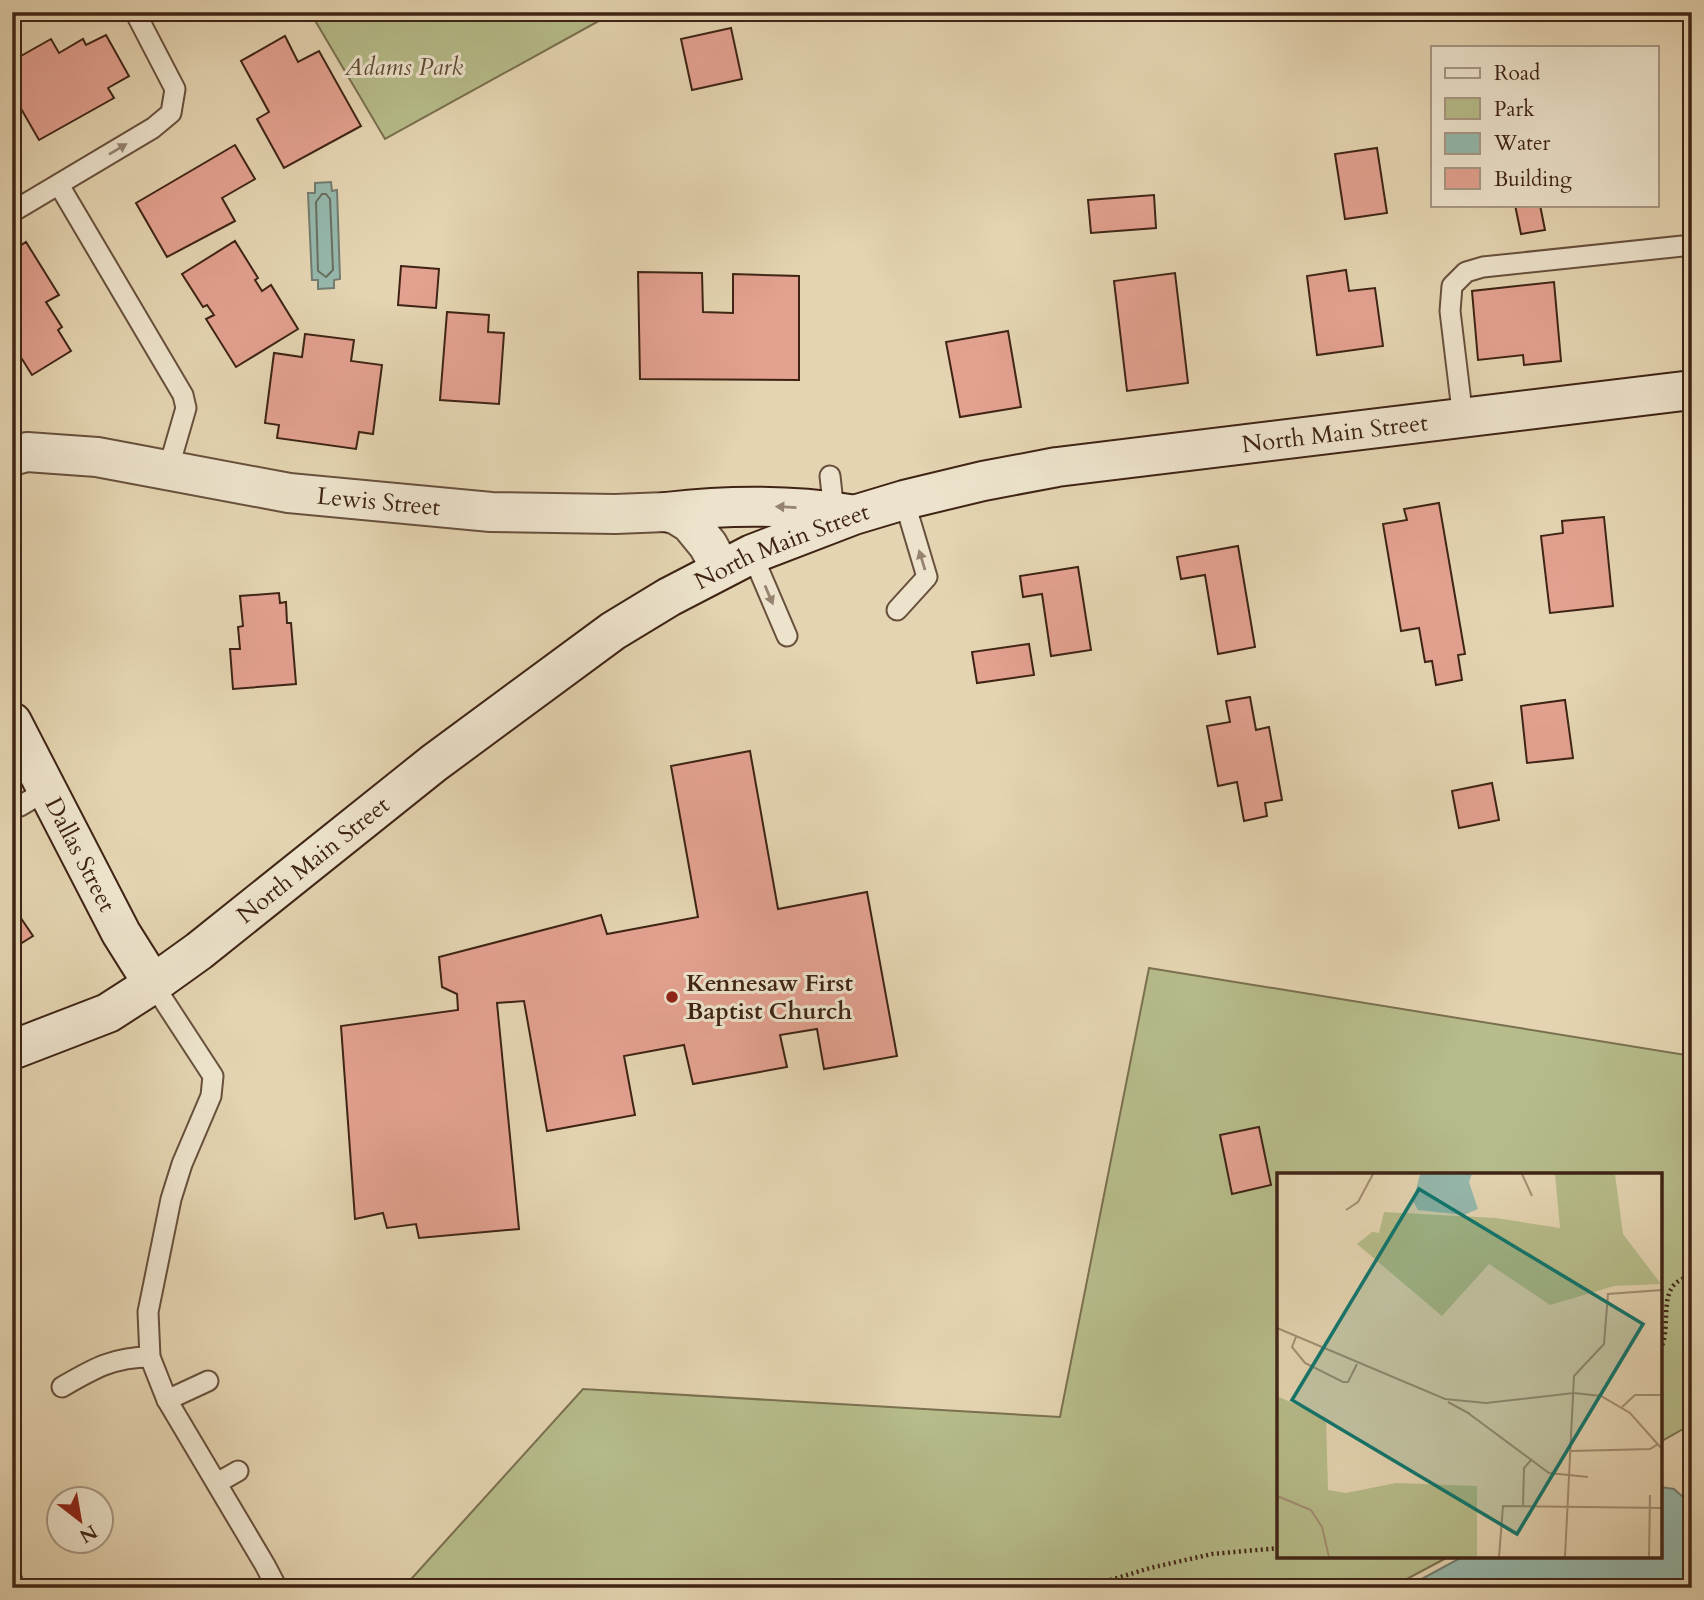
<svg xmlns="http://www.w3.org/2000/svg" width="1704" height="1600" font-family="Cardo,serif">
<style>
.green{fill:#b6bc8a;stroke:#7a7050;stroke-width:2}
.water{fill:#95b8ac;stroke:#737d70;stroke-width:2}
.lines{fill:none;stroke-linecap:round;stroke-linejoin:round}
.shore{stroke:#6a6e60;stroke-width:2}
.building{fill:#e3a190;stroke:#3f2415;stroke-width:2}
.lane-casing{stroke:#68503c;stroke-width:23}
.street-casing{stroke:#68503c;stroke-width:42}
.secondary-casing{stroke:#3f2415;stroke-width:42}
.path{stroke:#3f2415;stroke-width:4.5;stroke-dasharray:2 3.5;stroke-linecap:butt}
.lane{stroke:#ede3cc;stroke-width:19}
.street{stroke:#ede3cc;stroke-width:38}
.secondary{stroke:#ede3cc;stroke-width:38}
.oneway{fill:#968470}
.poi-dot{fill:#8f2418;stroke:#ede3cc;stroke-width:2.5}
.labels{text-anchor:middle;stroke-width:6;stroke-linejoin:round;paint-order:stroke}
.park-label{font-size:24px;font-style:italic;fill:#5d4a32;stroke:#ede3cc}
.street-label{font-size:24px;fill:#3f2415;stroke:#ede3cc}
.poi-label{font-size:24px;font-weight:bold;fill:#3f2415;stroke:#ede3cc;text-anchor:start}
.inset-road{fill:none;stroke:#a28e73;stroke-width:2}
.view{fill:#0f766e;fill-opacity:0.15;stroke:#0f766e;stroke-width:3.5}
.inset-edge{fill:none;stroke:#3f2415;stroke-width:3.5}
</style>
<rect width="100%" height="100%" fill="#e4d4b1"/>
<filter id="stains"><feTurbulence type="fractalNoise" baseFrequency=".00286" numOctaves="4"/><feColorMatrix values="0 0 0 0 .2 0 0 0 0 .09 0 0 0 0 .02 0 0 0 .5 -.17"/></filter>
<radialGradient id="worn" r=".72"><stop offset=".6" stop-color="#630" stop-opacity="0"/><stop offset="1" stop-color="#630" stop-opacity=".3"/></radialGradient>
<g class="green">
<path d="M310,12H615L385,139Z"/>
<path d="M1149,968L1692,1056V1424L1660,1442V1175H1279V1556H1450L1390,1588H403L583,1389L1060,1417Z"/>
</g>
<g class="water">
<path d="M331,182L332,191L337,190L340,279L334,280V288L318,289V280H312L308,193H315V183Z"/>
<path d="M1660,1487L1674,1489L1692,1505V1588H1405L1464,1556H1660Z"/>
</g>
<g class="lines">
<path class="shore" d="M326,194L330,199L333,270L326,277L318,271L316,202L322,194Z"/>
</g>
<g class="building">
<path d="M731,28L742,79L692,90L681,39Z"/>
<path d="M106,35L129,76L108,88L114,98L39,140L12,93V61L51,39L59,53L83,39L86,45Z"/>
<path d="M285,36L298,62L319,51L361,126L284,168L257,119L269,112L241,61Z"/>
<path d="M235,145L255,179L222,198L235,221L167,257L136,203Z"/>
<path d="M1377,148L1387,213L1345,219L1335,154Z"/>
<path d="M1154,195L1156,228L1091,233L1088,200Z"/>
<path d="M1515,205H1540L1545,230L1521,234Z"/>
<path d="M235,241L258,278L255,280L262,291L271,285L298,329L236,367L206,319L214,315L207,305L203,307L182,274Z"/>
<path d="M26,242L59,295L46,302L62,327L58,330L71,351L32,375L17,351L12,354V251Z"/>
<path d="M401,266L439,269L436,308L398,305Z"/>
<path d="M1346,270L1349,291L1375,288L1383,346L1317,355L1307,276Z"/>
<path d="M638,272L702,273L703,312L733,313V274L799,276V380L640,379Z"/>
<path d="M1175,273L1188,383L1127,391L1114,281Z"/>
<path d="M1554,282L1561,361L1524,365L1523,355L1478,360L1472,291Z"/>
<path d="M447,312L489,315L488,332L504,333L499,404L440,400Z"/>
<path d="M1008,331L1021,407L960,417L946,342Z"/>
<path d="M305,334L354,340L351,361L382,365L373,434L359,432L356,449L277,438L279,425L265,423L274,353L302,357Z"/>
<path d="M1439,503L1465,654L1458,655L1462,680L1436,685L1432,661L1425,662L1419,628L1401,631L1383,524L1407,520L1404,509Z"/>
<path d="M1604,517L1613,606L1550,613L1541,536L1563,533L1562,521Z"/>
<path d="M1238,546L1255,647L1218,654L1205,575L1181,579L1177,557Z"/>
<path d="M1078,567L1091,650L1051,656L1042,594L1023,597L1020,576Z"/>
<path d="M279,593L280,603L286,602L287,623H291L296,684L233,689L230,649H240L238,627L243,626L240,596Z"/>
<path d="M1029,644L1034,675L977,683L972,652Z"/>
<path d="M1250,697L1256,730L1269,727L1282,800L1265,803L1267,816L1244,821L1237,782L1218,786L1207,726L1230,722L1226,701Z"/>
<path d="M1565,700L1573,758L1527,763L1521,706Z"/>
<path d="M750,751L778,909L867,892L897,1056L824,1069L817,1029L780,1035L787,1067L693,1084L684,1045L624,1056L635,1115L547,1131L524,1001L497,1003L519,1229L419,1238L416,1224L387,1228L383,1213L355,1219L341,1026L458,1010L457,994L442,987L439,957L601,915L607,934L698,917L671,766Z"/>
<path d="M1492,783L1499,820L1459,828L1452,791Z"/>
<path d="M12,905L33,936L12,949Z"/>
<path d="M1259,1127L1271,1185L1232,1194L1220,1135Z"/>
</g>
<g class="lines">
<g class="lane-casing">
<g id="lane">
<path d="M59,185L183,395L186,408L168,470"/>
<path d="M12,212L153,128L171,113L175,89L135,12"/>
<path d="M1463,419L1450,311L1452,286L1466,272L1483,267L1692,245"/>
<path d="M830,476L834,512"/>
<path d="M752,554L787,636"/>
<path d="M897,610L927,577L904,500"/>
<path d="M20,806L47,790"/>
<path d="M153,984L213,1076L211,1096L182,1164L171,1199L148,1312L150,1357L167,1400L265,1565L277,1588"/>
<path d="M62,1387C93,1369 113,1357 150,1357"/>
<path d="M167,1400L208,1381"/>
<path d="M217,1483L238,1471"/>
</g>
</g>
<g class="street-casing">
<g id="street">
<path id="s1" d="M12,456L27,452L97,457L289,493L491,512L615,514L666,512L677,515L690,523L708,545L721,569"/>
</g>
</g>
<g class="secondary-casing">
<g id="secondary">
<path d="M666,512C728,505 787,504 849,514"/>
<path id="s2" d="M12,722L121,933L153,984"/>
<path id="s3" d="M12,1050L108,1013L153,984L199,951L434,763L613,631L669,597L752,554L854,515L904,500L983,481L1057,467L1692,390"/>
</g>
</g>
<g class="path">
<path d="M1660,1350C1674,1324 1653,1283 1692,1276"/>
<path d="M12,1550L24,1588"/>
<path d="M1084,1588L1150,1568L1212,1554L1279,1548"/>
</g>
<use href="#lane" class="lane"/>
<use href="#street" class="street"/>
<use href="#secondary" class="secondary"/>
</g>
<defs><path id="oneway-solid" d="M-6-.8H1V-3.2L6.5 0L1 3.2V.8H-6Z" transform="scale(1.75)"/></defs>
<g class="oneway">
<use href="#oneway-solid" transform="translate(118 149) rotate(-31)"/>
<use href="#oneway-solid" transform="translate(786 507) rotate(-177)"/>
<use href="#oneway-solid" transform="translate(922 560) rotate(-107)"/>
<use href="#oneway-solid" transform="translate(769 595) rotate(67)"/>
</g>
<circle class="poi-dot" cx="672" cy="997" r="7"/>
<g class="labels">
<g class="park-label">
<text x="404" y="75">Adams Park</text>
</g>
<g class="street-label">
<text dy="8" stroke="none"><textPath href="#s3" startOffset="1493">North Main Street</textPath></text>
<text dy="8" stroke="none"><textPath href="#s1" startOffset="371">Lewis Street</textPath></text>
<text dy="8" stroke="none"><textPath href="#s3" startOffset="926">North Main Street</textPath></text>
<text dy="8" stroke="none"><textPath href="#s2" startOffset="149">Dallas Street</textPath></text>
<text dy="8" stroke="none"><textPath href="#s3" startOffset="359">North Main Street</textPath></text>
</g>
<g class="poi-label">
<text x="686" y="991">Kennesaw First<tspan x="686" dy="28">Baptist Church</tspan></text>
</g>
</g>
<g transform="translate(1277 1173)">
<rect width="385" height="385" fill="#e4d4b1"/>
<path d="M278,1H338L346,61L384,111L337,113L273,132L212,91L165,143L80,71L95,59L102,60L107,39L219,45L283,55ZM0,223L49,245L51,317L69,320L119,310L200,313V384H0Z" fill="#b6bc8a"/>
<path d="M143,1H195L192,9L201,36L187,42L141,37L136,28Z" fill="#95b8ac"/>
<path class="inset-road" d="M245,1L255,23M69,37L81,29L96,1M0,155L168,226L209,230L297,220L324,223L353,240L385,276M19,164L15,174L28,190L66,209H71L80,191M171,229L193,241M345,234L358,222H385M191,240L272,300L311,304M294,278L373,276L381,271M0,323L34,337L45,354L52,384M246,332L247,295L255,286M222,384L226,333L385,335M288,384L297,203L327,171L331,121L385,117M372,384L373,322"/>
<path class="view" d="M142,16L366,151L240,361L15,227Z"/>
<rect width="385" height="385" class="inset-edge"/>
</g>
<rect width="1704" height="1600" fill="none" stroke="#e4d4b1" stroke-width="42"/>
<rect x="14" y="14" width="1676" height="1572" fill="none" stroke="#3f2415" stroke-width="3.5"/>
<rect x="21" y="21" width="1662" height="1558" fill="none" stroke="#3f2415" stroke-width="2"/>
<rect x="1431" y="46" width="228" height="161" fill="#ede3cc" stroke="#a79783" stroke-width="2"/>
<rect x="1445" y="68" width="35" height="10" fill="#ede3cc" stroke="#a79783" stroke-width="2"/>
<text x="1494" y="80" font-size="21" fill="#3f2415">Road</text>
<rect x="1445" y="98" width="35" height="21" fill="#b6bc8a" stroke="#a79783" stroke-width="2"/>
<text x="1494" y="116" font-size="21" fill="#3f2415">Park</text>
<rect x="1445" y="133" width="35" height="21" fill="#95b8ac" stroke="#a79783" stroke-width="2"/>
<text x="1494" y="150" font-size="21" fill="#3f2415">Water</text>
<rect x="1445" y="168" width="35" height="21" fill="#e3a190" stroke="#a79783" stroke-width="2"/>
<text x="1494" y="186" font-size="21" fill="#3f2415">Building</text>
<g transform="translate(80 1520) rotate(149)"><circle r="33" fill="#ede3cc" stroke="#a79783" stroke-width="2"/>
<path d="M0-5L12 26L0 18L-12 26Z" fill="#8f2418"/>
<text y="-10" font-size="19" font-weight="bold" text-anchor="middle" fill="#3f2415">N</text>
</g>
<rect width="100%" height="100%" filter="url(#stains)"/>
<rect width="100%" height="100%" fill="url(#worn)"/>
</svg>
